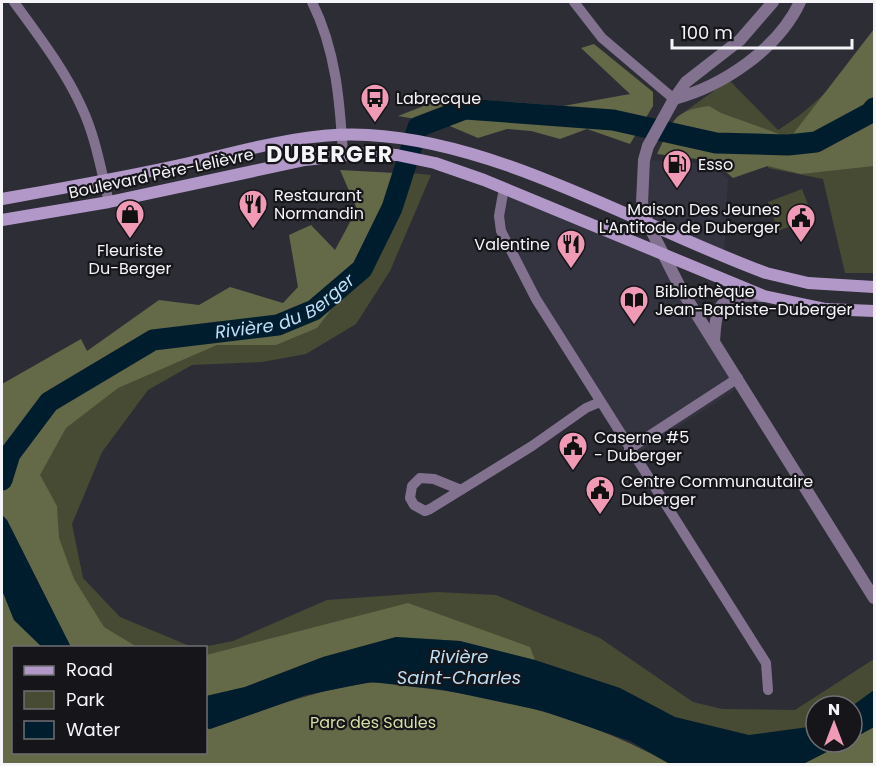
<svg xmlns="http://www.w3.org/2000/svg" width="876" height="766" font-family="Poppins,sans-serif">
<style>
.built{fill:#343441}
.green{fill:#474b34}
.forest{fill:#646948}
.water{fill:#001d2e}
.lines{fill:none;stroke-linecap:round;stroke-linejoin:round}
.river{stroke:#001d2e;stroke-width:21}
.minor{stroke:#827290;stroke-width:10}
.tertiary{stroke:#827290;stroke-width:12}
.secondary{stroke:#b298c8;stroke-width:12}
.labels{text-anchor:middle;stroke-width:4.5;stroke-linejoin:round;paint-order:stroke}
.poi-label{font-size:16px;fill:#f4f4f9;stroke:#16161a;text-anchor:start}
.street-label{font-size:16px;fill:#f4f4f9;stroke:#16161a}
.park-label{font-size:16px;fill:#d6dfa3;stroke:#16161a}
.water-label{font-size:18px;font-style:italic;fill:#bddff6;stroke:#16161a}
.district-label{font-size:22px;font-weight:bold;letter-spacing:1.5px;fill:#f4f4f9;stroke:#16161a}
</style>
<rect width="100%" height="100%" fill="#2d2e35"/>
<g class="built">
<path d="M644,160L712,164L728,179L724,257L648,224Z"/>
<path d="M504,188L664,255L744,384L633,456L536,299L499,216Z"/>
</g>
<g class="green">
<path d="M874,39V273H845L823,179L768,168L771,145L676,118L729,80L778,130C816,107 846,72 874,39Z"/>
<path d="M393,171L431,175L390,271L356,324L306,354L262,362L192,365L148,390L102,452L72,524L83,578L120,617L192,647H67L2,532V472L47,399L275,320L383,205Z"/>
<path d="M802,189L813,218L778,231L768,202Z"/>
<path d="M437,592L496,595L600,638L693,702L722,709L795,710L874,659V694L852,706H816V728L749,737L675,720L460,644L206,700V648H198L233,641L327,600Z"/>
</g>
<g class="forest">
<path d="M874,29V166L801,174L768,166L733,178L713,161L657,154C673,122 671,111 709,106L721,113L790,138Z"/>
<path d="M594,44L653,92V106L630,144L587,129L560,139L531,131L507,129L478,138L445,124L398,116L447,97L563,106L630,94L581,48Z"/>
<path d="M340,170L414,174L381,245L317,328L276,345H217L118,388L66,428L40,475L57,506L59,538L74,579L104,627L137,647L71,648L7,520L2,515V384L81,339L87,351L159,300L199,305L230,287L283,303L298,287L289,235L311,225L335,250L357,209Z"/>
<path d="M2,590L14,620L42,647L14,648V752H206V728L210,729C262,711 313,690 368,683C382,681 399,685 414,687C502,696 593,720 670,764H2Z"/>
<path d="M408,603L530,647L535,660L460,641L396,637L323,657L245,687L206,696V655Z"/>
<path d="M874,727V764H803L846,742H852V739Z"/>
</g>
<g class="water">
<path d="M2,515L7,520L71,647H42L14,620L2,590Z"/>
<path d="M396,637L460,641L535,660L620,688L675,717L749,735L816,726V742H846L803,764H670L630,741L543,711L444,690L371,682L306,695L210,729L206,728V696L245,687L323,657Z"/>
<path d="M874,690V727L852,739V706Z"/>
</g>
<g class="lines">
<path class="river" id="s1" d="M2,480L10,454L49,402L153,340L278,325L314,310L362,269L392,208L418,127L465,109L613,120L716,143L788,145L816,142L870,113L874,108"/>
<g class="minor">
<path d="M14,2C38,35 65,70 82,108C96,138 101,171 109,202"/>
<path d="M312,2C336,50 340,102 343,155"/>
<path d="M574,2L602,38L674,99"/>
<path d="M504,188L499,216L501,231L536,299L766,663L768,690"/>
<path d="M629,449L738,378"/>
<path d="M461,490L434,479L420,478L412,486L410,498L414,505L425,511L430,509L532,446L586,408L600,402"/>
</g>
<g class="tertiary">
<path d="M773,2L740,40L686,82L674,99L648,146L644,160L642,203L648,224L682,291L874,598"/>
<path d="M674,99C723,86 778,49 800,2"/>
<path d="M714,342C716,302 721,294 762,296"/>
</g>
<g class="secondary">
<path d="M2,199C64,188 127,177 189,163C247,150 308,131 368,135C501,142 641,227 766,273L808,283L874,287"/>
<path d="M2,220L109,202L305,160L365,153L397,155L435,163L484,180L764,296L826,309L874,311"/>
</g>
</g>
<defs>
<g id="bus-pin" transform="scale(1.5)"><path d="M0 17L-7.5 6A9.5 9.5 0 1 1 7.5 6Z" fill="#f09ab6" stroke="#16161a"/><path d="M-5-6H5V4H4V6H2V4H-2V6H-4V4H-5ZM-3.5-4V0h7V-4ZM-3.5 1.2v1.5H-2V1.2ZM2 1.2v1.5H3.5V1.2Z" fill="#111"/></g>
<g id="fuel-pin" transform="scale(1.5)"><path d="M0 17L-7.5 6A9.5 9.5 0 1 1 7.5 6Z" fill="#f09ab6" stroke="#16161a"/><path d="M-5.5-6h7V0h2V4h1.3V-2.5L3-4.5l.8-.8L6-3V5H2.5V1h-1V6h-7ZM-4.2-4.7v3.2H.2V-4.7Z" fill="#111"/></g>
<g id="restaurant-pin" transform="scale(1.5)"><path d="M0 17L-7.5 6A9.5 9.5 0 1 1 7.5 6Z" fill="#f09ab6" stroke="#16161a"/><path d="M-5-6h1v4h1v-4h1v4h1v-4h1v5L-1.5 .5V6h-2V.5L-5-1ZM5-6V6H3V1.5H1.5Q1.5-4 5-6Z" fill="#111"/></g>
<g id="shop-pin" transform="scale(1.5)"><path d="M0 17L-7.5 6A9.5 9.5 0 1 1 7.5 6Z" fill="#f09ab6" stroke="#16161a"/><path d="M-5-2.5h2.3a2.7 3.5 0 0 1 5.4 0H5L5.5 6h-11ZM-1.5-2.5h3a1.5 2.3 0 0 0-3 0Z" fill="#111"/></g>
<g id="civic-pin" transform="scale(1.5)"><path d="M0 17L-7.5 6A9.5 9.5 0 1 1 7.5 6Z" fill="#f09ab6" stroke="#16161a"/><path d="M-.6-6.5H3V-4.5H.6V-3L4-1V1h2V6H-6V1h2V-1L-.6-3ZM-1.2 2.5V6h2.4V2.5Z" fill="#111"/></g>
<g id="library-pin" transform="scale(1.5)"><path d="M0 17L-7.5 6A9.5 9.5 0 1 1 7.5 6Z" fill="#f09ab6" stroke="#16161a"/><path d="M-6-4Q-3-5.5-.7-3.5V5Q-3 3-6 4ZM6-4Q3-5.5 .7-3.5V5Q3 3 6 4Z" fill="#111"/></g>
</defs>
<g fill-rule="evenodd">
<use href="#bus-pin" x="375" y="98"/>
<use href="#fuel-pin" x="677" y="164"/>
<use href="#restaurant-pin" x="253" y="204"/>
<use href="#shop-pin" x="130" y="214"/>
<use href="#civic-pin" x="801" y="218"/>
<use href="#restaurant-pin" x="571" y="244"/>
<use href="#library-pin" x="634" y="300"/>
<use href="#civic-pin" x="573" y="446"/>
<use href="#civic-pin" x="600" y="490"/>
</g>
<g class="labels">
<g class="poi-label">
<text x="396" y="104">Labrecque</text>
<text x="698" y="170">Esso</text>
<text x="274" y="201">Restaurant<tspan x="274" dy="18">Normandin</tspan></text>
<text x="780" y="215" text-anchor="end">Maison Des Jeunes<tspan x="780" dy="18">L'Antitode de Duberger</tspan></text>
<text x="550" y="250" text-anchor="end">Valentine</text>
<text x="130" y="256" text-anchor="middle">Fleuriste<tspan x="130" dy="18">Du-Berger</tspan></text>
<text x="655" y="297">Bibliothèque<tspan x="655" dy="18">Jean-Baptiste-Duberger</tspan></text>
<text x="594" y="443">Caserne #5<tspan x="594" dy="18">- Duberger</tspan></text>
<text x="621" y="487">Centre Communautaire<tspan x="621" dy="18">Duberger</tspan></text>
</g>
<g class="street-label">
<text transform="translate(161 173) rotate(-12)" y="6">Boulevard Père-Lelièvre</text>
</g>
<g class="park-label">
<text x="373" y="728">Parc des Saules</text>
</g>
<g class="water-label">
<text dy="6" stroke="none"><textPath href="#s1" startOffset="352">Rivière du Berger</textPath></text>
<text x="459" y="663">Rivière<tspan x="459" dy="21">Saint-Charles</tspan></text>
</g>
<g class="district-label">
<text x="330" y="162">DUBERGER</text>
</g>
</g>
<rect width="876" height="766" fill="none" stroke="#f4f4f9" stroke-width="6"/>
<rect x="12" y="646" width="195" height="108" fill="#16161a" stroke="#6f6f73" stroke-width="1.5"/>
<rect x="24" y="666" width="30" height="9" fill="#b298c8" stroke="#6f6f73" stroke-width="1.5"/>
<text x="66" y="676" font-size="18" fill="#f4f4f9">Road</text>
<rect x="24" y="691" width="30" height="18" fill="#474b34" stroke="#6f6f73" stroke-width="1.5"/>
<text x="66" y="706" font-size="18" fill="#f4f4f9">Park</text>
<rect x="24" y="721" width="30" height="18" fill="#001d2e" stroke="#6f6f73" stroke-width="1.5"/>
<text x="66" y="736" font-size="18" fill="#f4f4f9">Water</text>
<g transform="translate(834 724)"><circle r="28" fill="#16161a" stroke="#6f6f73" stroke-width="1.5"/>
<path d="M0-4.5L10 22L0 15L-10 22Z" fill="#f09ab6"/>
<text y="-9" font-size="16" font-weight="bold" text-anchor="middle" fill="#f4f4f9">N</text>
</g>
<path d="M672 39v9h180v-9" fill="none" stroke="#f4f4f9" stroke-width="3"/>
<text x="681" y="39" font-size="18" fill="#f4f4f9" stroke="#16161a" stroke-width="4.5" paint-order="stroke">100 m</text>
</svg>
